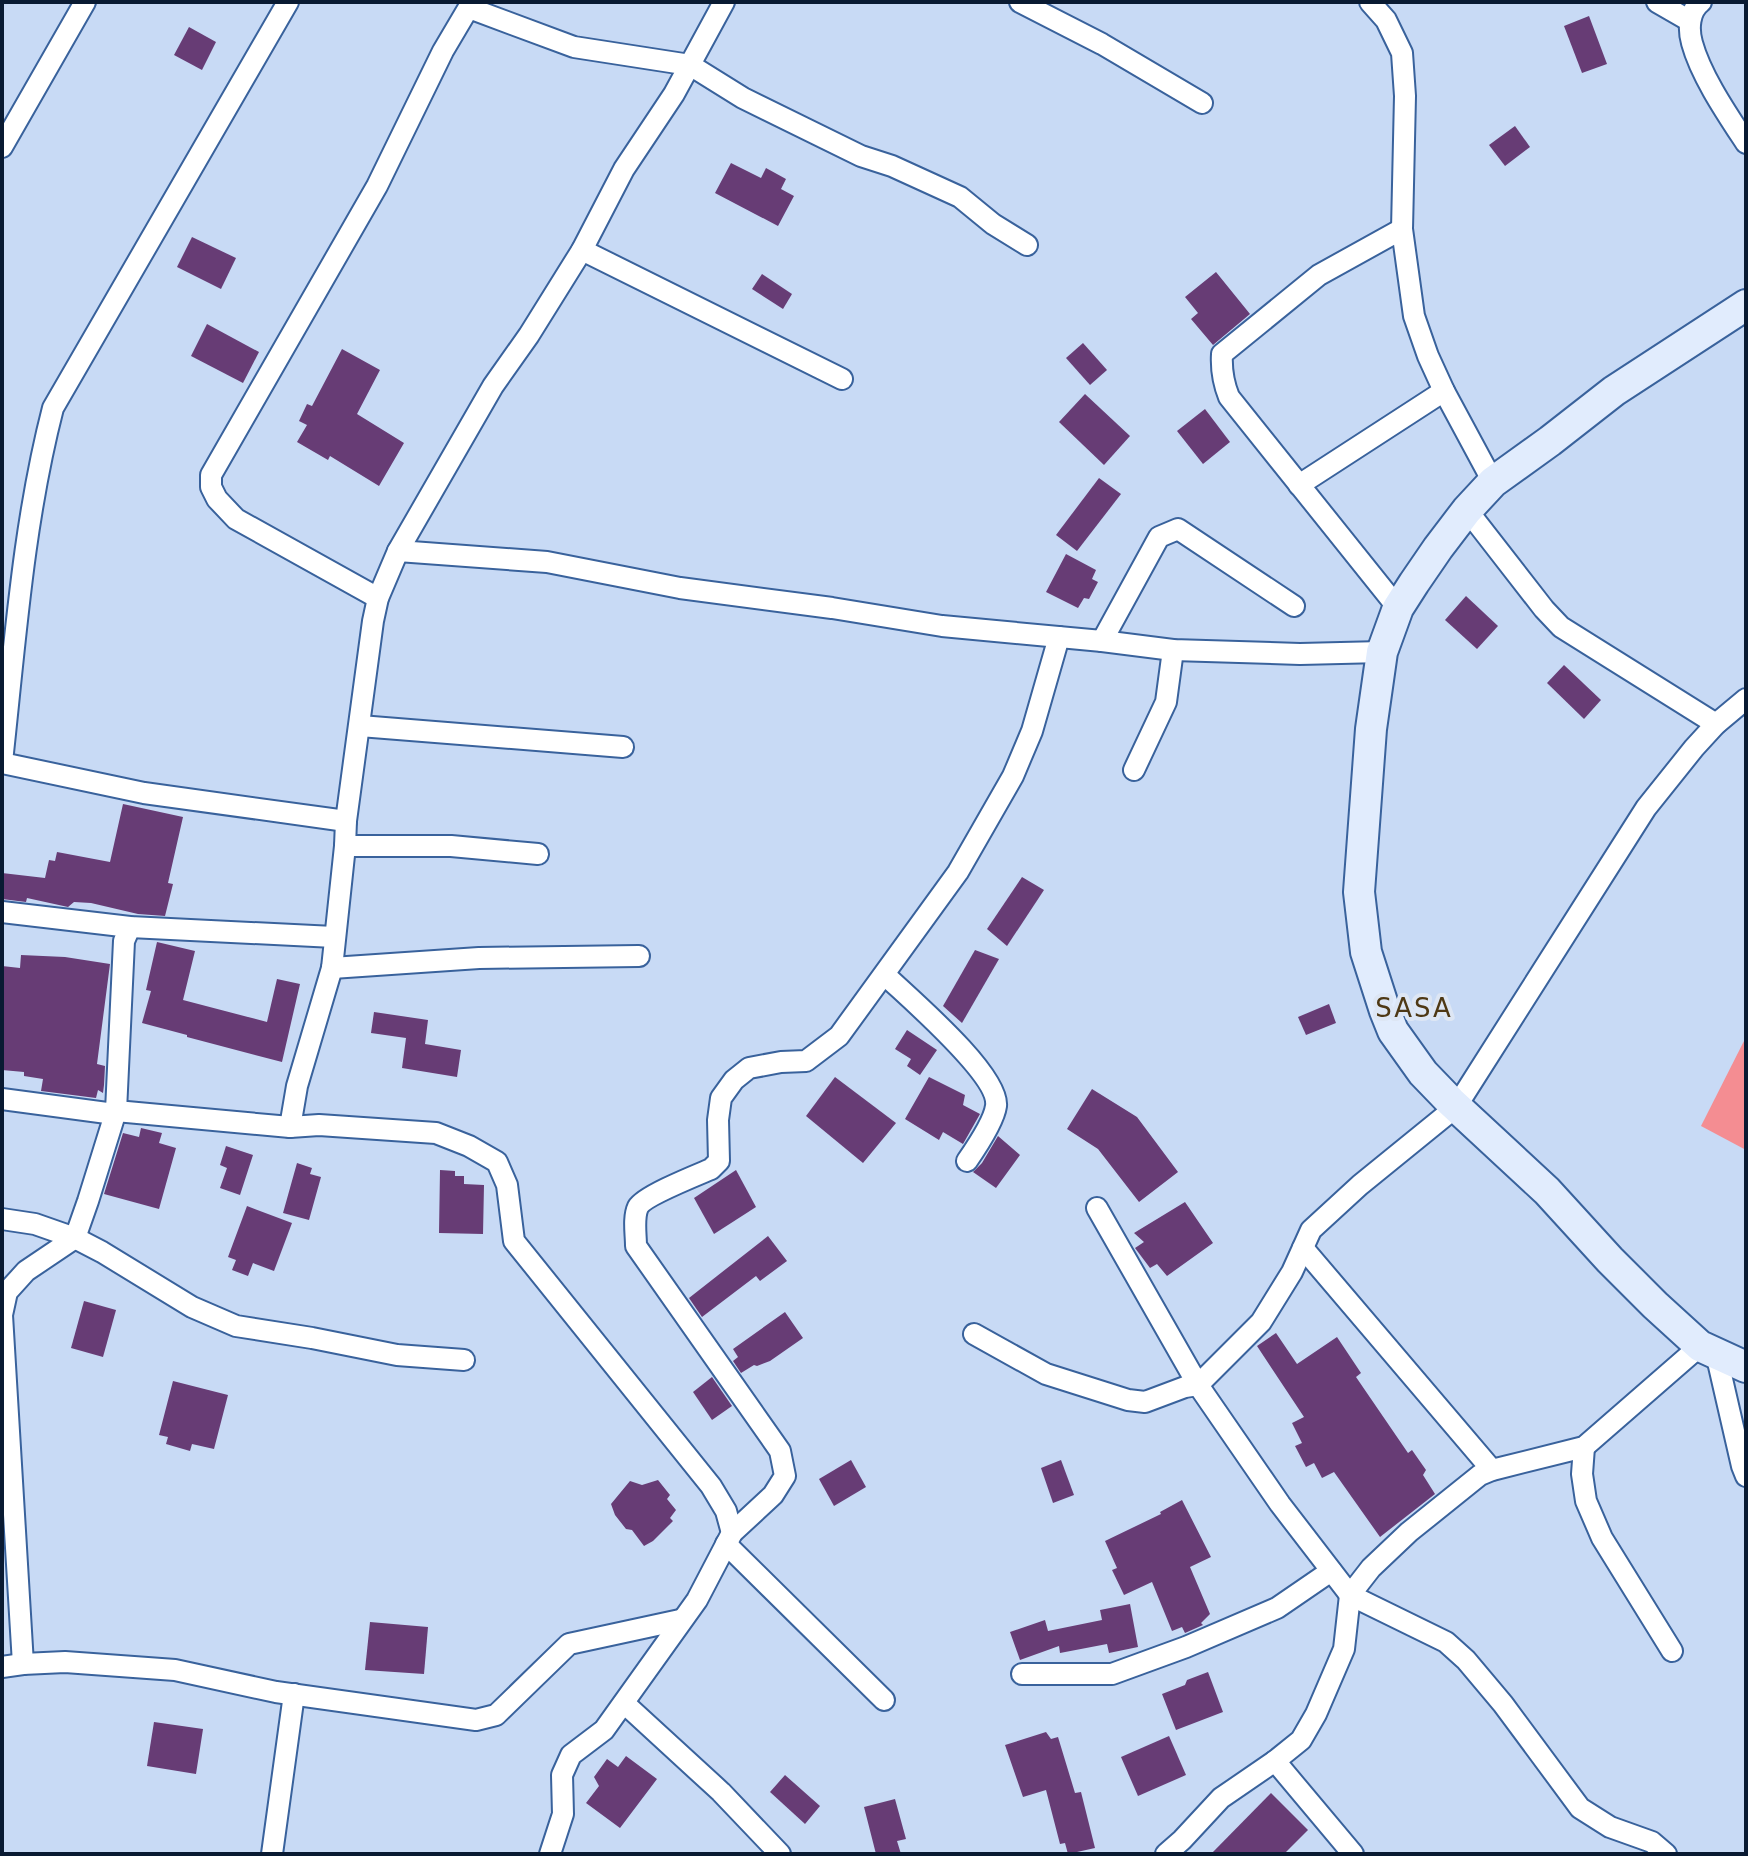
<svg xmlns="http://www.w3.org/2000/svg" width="1748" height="1856" font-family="'DejaVu Sans',sans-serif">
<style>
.grass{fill:#f48d92}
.building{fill:#673c75}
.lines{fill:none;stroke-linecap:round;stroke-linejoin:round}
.street-casing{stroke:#39629c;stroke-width:24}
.secondary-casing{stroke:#39629c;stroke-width:34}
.street{stroke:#fff;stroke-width:20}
.secondary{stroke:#e1ecfd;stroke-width:30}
.labels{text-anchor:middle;stroke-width:8;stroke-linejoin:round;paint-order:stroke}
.quarter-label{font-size:26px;letter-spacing:2px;fill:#4e3814;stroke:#dde6f4}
</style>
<rect width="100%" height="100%" fill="#c8daf5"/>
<path class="grass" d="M1746,1037V1150L1701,1126Z"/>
<g class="building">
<path d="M1589,16L1607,64L1582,73L1564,26Z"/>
<path d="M189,27L216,42L202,70L174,55Z"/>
<path d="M1515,126L1530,147L1505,166L1489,145Z"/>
<path d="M731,163L761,178L766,168L786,179L781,189L794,196L778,226L715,193Z"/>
<path d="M192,237L236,258L221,289L177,267Z"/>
<path d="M1216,272L1250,314L1213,345L1191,319L1198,313L1185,297Z"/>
<path d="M762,274L792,294L783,309L752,289Z"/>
<path d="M207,324L259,352L243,383L191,356Z"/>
<path d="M1083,343L1107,370L1090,385L1066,358Z"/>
<path d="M342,349L380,370L357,414L404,443L379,486L330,456L328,460L297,442L307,425L299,421L307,404L312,406Z"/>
<path d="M1085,394L1130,436L1104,465L1059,422Z"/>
<path d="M1205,409L1230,442L1203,464L1177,431Z"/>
<path d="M1099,478L1121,494L1077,551L1056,535Z"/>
<path d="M1066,554L1096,570L1092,579L1098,582L1089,599L1084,598L1078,608L1046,592Z"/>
<path d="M1466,596L1498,626L1477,649L1445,620Z"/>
<path d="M1564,665L1601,700L1584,719L1547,683Z"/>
<path d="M123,804L183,817L168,883L173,884L165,916L138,914L91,903L74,902L68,907L27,898L26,902L2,899V873L45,878L49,860L55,861L57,852L110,862Z"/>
<path d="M1022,877L1044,890L1007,946L987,929Z"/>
<path d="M157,942L195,951L183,1000L267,1022L277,979L300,984L282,1062L187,1037V1035L142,1023L151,991L146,990Z"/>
<path d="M975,950L999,959L962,1023L943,1006Z"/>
<path d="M21,955L65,957L110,964L97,1064L105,1066L104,1085L103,1093L98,1090L96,1098L41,1091L43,1079L24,1076V1072L2,1070V966L20,968Z"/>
<path d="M1329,1004L1336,1023L1306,1035L1298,1017Z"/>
<path d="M374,1012L428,1020L425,1044L461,1050L457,1077L402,1068L406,1038L371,1033Z"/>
<path d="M907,1030L937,1050L920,1075L907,1066L911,1059L895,1049Z"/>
<path d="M835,1077L896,1123L863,1163L806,1116Z"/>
<path d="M929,1077L965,1095L963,1105L980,1114L963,1144L943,1132L939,1140L905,1119Z"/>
<path d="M1092,1089L1137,1117L1178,1172L1139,1202L1098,1149L1067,1129Z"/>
<path d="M141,1128L162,1133L159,1143L176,1148L159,1209L104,1194L123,1133L139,1137Z"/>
<path d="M998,1136L1020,1155L996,1188L973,1172L982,1163Z"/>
<path d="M226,1146L253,1155L240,1195L220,1188L227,1168L220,1165Z"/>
<path d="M297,1163L312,1168L310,1174L321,1177L309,1220L283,1213Z"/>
<path d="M440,1170L455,1171V1176H464V1184L484,1185L483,1234L439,1233Z"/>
<path d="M736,1170L756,1207L714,1234L694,1198Z"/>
<path d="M1185,1202L1213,1243L1167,1276L1157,1264L1150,1268L1135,1248L1144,1242L1134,1233Z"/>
<path d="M247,1206L292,1223L274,1271L253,1263L248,1276L232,1270L236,1260L228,1257Z"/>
<path d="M768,1236L787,1261L760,1281L756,1276L702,1317L689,1298Z"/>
<path d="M84,1301L116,1310L103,1357L71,1348Z"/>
<path d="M785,1312L803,1338L770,1361L757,1366L754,1365L741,1373L733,1361L738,1357L733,1349Z"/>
<path d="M1276,1333L1297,1364L1337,1337L1361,1373L1356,1377L1408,1453L1412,1450L1426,1470L1423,1475L1435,1494L1380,1537L1334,1472L1322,1478L1314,1463L1306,1467L1295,1446L1302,1443L1292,1423L1304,1417L1257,1346Z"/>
<path d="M712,1377L732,1406L712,1420L693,1392Z"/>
<path d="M173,1381L228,1395L214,1449L192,1444L190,1451L166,1444L168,1437L159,1435Z"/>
<path d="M851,1460L866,1487L834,1506L819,1479Z"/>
<path d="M1061,1460L1074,1495L1053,1503L1041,1468Z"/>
<path d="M658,1480L670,1495L667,1499L676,1510L670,1518L673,1521L653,1541L644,1546L632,1530L626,1529L615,1515L611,1504L630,1481L642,1485Z"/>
<path d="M1182,1500L1211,1557L1190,1567L1210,1614L1201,1623L1203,1625L1185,1633L1182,1627L1172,1631L1152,1582L1124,1595L1112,1570L1117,1568L1105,1541L1161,1514L1160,1512Z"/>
<path d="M1130,1604L1138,1647L1109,1653L1107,1644L1060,1653L1059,1646L1020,1660L1010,1632L1045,1620L1048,1631L1102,1620L1100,1610Z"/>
<path d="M370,1622L428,1627L424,1674L365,1670Z"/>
<path d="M1208,1672L1223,1712L1176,1730L1162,1694L1185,1685L1187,1680Z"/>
<path d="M154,1722L203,1729L196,1774L147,1766Z"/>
<path d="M1046,1732L1051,1739L1058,1737L1075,1793L1081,1792L1095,1848L1068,1854L1065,1843L1060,1844L1046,1790L1023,1797L1005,1745Z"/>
<path d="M1169,1736L1186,1775L1138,1796L1121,1757Z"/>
<path d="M626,1756L657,1779L620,1828L586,1803L599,1786L594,1777L607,1759L618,1767Z"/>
<path d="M785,1775L820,1806L805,1824L770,1792Z"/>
<path d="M1271,1793L1308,1830L1284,1854H1211Z"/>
<path d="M895,1799L906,1839L897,1841L901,1854H876L864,1807Z"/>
</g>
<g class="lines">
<g class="street-casing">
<g id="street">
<path d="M724,2L674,94L624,169L582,250L529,335L493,386L398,551L378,598L373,621L346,821L345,846L332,968L297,1086L290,1127L319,1125L436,1133L469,1146L497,1162L507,1185L514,1241L711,1486L726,1511L732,1533"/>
<path d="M1020,2L1102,44L1202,103"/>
<path d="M1370,2L1386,20L1402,53L1405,96L1402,229L1414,316L1428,356L1444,391L1493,482"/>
<path d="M1657,2L1690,21"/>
<path d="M1701,2C1689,11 1688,29 1692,43C1701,76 1727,114 1746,143"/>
<path d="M469,8L574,47L690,65L743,98L861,156L892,166L960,197L993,224L1027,245"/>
<path d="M2,147L85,2"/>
<path d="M582,250L842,379"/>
<path d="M1299,485L1444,391"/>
<path d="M1467,510L1544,609L1561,627L1716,724"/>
<path d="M398,551L547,562L680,588L832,608L942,626L1102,641L1173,650L1300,654L1382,652"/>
<path d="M378,598L236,519L217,499L211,487V475L377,186L443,51L472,2"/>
<path d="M1398,608L1229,397C1223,382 1221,370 1222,354L1319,275L1402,229"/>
<path d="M1102,641L1159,537L1178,529L1294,606"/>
<path d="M360,726L623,747"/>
<path d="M2,762C15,644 23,524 53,408L288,2"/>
<path d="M2,763L144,793L346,821"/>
<path d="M1134,770L1166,702L1173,650"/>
<path d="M345,846H451L538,854"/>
<path d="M2,912L130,927L334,937"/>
<path d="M332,968L479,958L639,956"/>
<path d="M885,975C908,997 1000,1075 996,1106C994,1121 976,1148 967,1161"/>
<path d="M2,1099L107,1113L116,1111L290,1127"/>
<path d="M1097,1208L1198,1385L1261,1322L1292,1272L1311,1230L1360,1185L1456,1107L1646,808L1694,748L1716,724L1746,699"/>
<path d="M2,1219L35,1224L75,1238L102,1252L192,1307L236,1326L312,1338L397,1355L464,1360"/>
<path d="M1303,1248L1492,1470"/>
<path d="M974,1334L1046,1374L1128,1400L1145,1402L1185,1387L1198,1385L1280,1504L1350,1595L1446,1642L1466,1660L1503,1704L1580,1808L1610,1827L1652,1842L1666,1854"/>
<path d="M1716,1353L1742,1466L1746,1476"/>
<path d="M1584,1447L1582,1474L1586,1501L1602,1538L1672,1651"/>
<path d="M726,1544L884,1700"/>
<path d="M23,1664L2,1315L7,1292L26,1271L75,1238L88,1201L116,1111L124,941L130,927"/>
<path d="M2,1667L23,1664L65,1662L175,1670L276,1692L476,1720L496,1715L569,1644L680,1620"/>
<path d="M1022,1674H1112L1186,1647L1277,1608L1331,1571"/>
<path d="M624,1703L721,1792L780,1854"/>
<path d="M1275,1761L1353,1854"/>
<path d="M272,1854L294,1694"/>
<path d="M550,1854L563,1814L562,1775L571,1755L604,1730L697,1600L732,1533L773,1495L785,1476L780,1451L636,1246C636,1234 633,1218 638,1207C644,1196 697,1175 711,1169L719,1161L718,1120L721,1098L734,1080L749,1068L781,1062L806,1061L839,1036L958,872L1013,776L1032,731L1059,637"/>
<path d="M1166,1854L1182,1840L1221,1798L1275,1761L1301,1740L1316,1714L1344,1649L1350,1595L1371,1568L1409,1532L1480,1475L1492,1470L1584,1447L1700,1346"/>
</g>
</g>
<g class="secondary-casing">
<path id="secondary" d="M1746,305L1614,391L1550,441L1493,482L1467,510L1438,548L1414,583L1398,608L1382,652L1371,729L1359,892L1366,952L1385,1011L1393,1031L1423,1073L1451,1102L1547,1191L1610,1260L1655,1305L1700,1346L1746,1367"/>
</g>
<use href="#street" class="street"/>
<use href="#secondary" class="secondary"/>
</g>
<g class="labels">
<g class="quarter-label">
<text x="1414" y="1017">SASA</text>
</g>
</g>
<rect width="1748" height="1856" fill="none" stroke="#091a32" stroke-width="8"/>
</svg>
